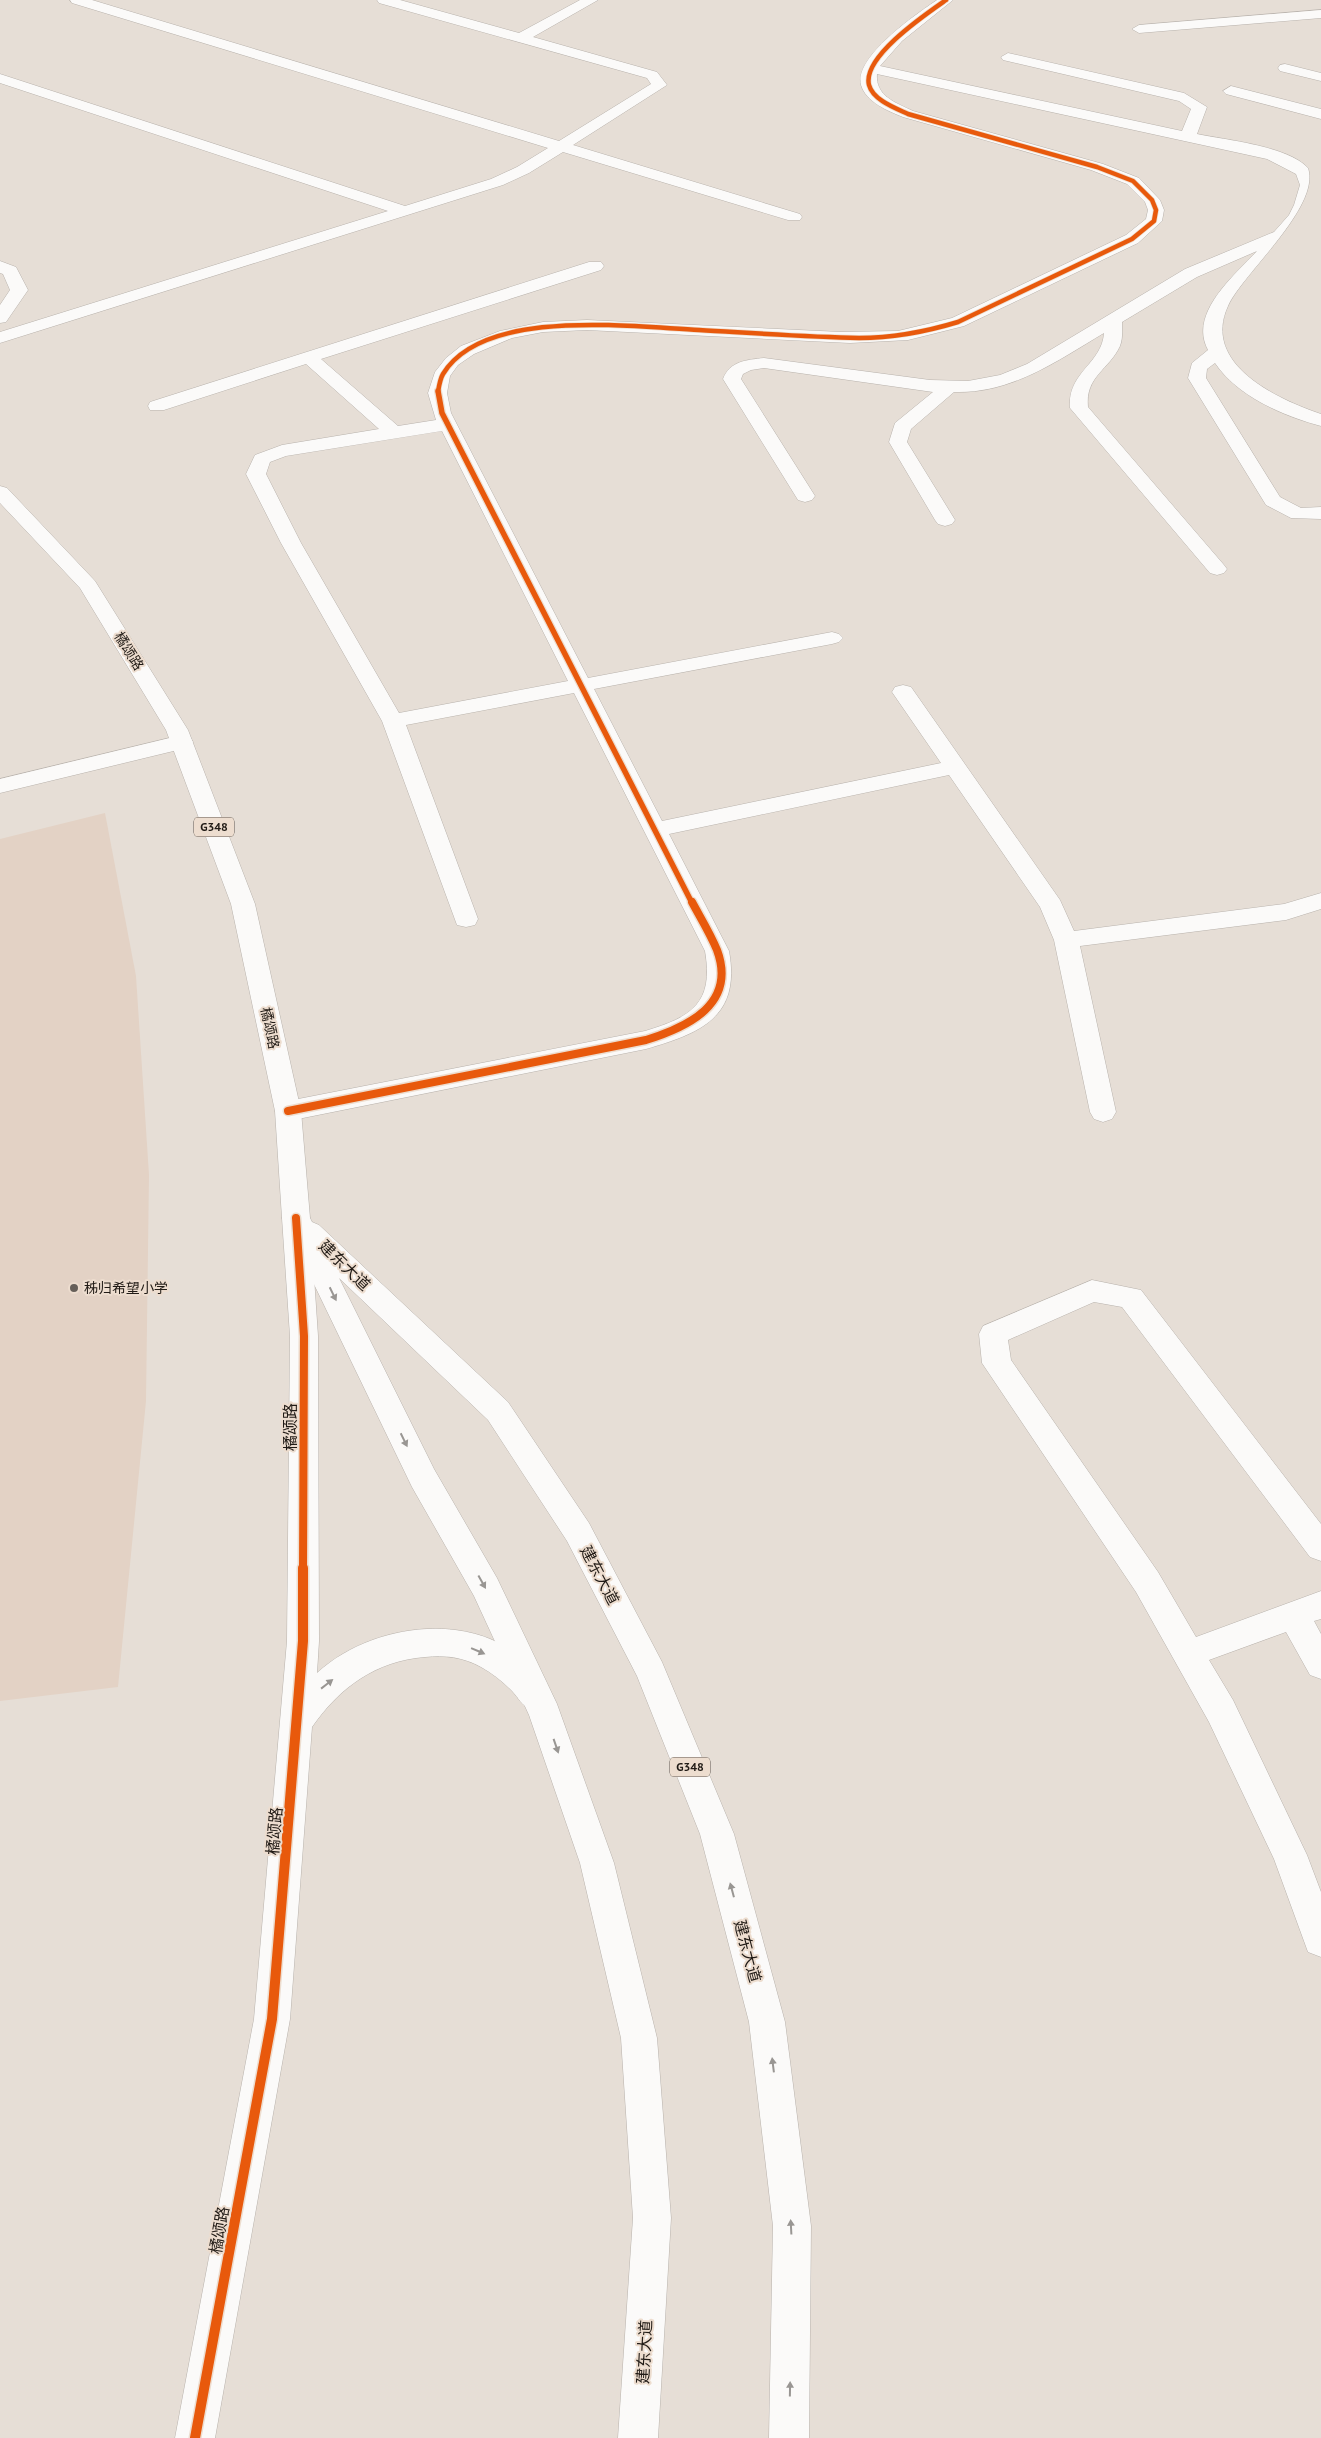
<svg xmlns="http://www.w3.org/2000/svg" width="1321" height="2438" font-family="'PT Sans','Noto Sans SC',sans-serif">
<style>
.built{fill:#e3d2c5}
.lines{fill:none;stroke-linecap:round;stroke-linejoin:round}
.minor-casing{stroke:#b8b2ac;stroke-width:1}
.highway-casing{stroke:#b8b2ac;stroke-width:1}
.minor{fill:#fbfaf9;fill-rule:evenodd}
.highway{fill:#fbfaf9;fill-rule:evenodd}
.cycleway-far3-casing{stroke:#edddcf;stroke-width:6}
.cycleway-far2-casing{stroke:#edddcf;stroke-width:8}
.cycleway-far1-casing{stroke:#edddcf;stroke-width:11}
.cycleway-casing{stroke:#edddcf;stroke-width:13}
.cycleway-far3{stroke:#e8590c;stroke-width:4.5}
.cycleway-far2{stroke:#e8590c;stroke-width:5.5}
.cycleway-far1{stroke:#e8590c;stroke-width:8}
.cycleway{stroke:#e8590c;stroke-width:10}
.oneway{fill:#999693}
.poi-dot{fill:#665f59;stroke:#edddcf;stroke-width:2}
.labels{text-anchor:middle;stroke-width:4;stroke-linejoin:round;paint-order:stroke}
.shield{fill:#edddcf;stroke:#5e554e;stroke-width:1}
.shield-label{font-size:12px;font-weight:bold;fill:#211b16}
.street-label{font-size:14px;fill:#211b16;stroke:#edddcf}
.poi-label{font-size:14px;fill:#211b16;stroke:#edddcf;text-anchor:start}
.near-street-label{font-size:16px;fill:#211b16;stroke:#edddcf}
</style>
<rect width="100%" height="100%" fill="#e6ded6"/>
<path class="built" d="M105,813L136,976L149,1175L146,1401L118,1687L0,1701V839Z"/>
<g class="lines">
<g class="minor-casing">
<g id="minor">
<path d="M70,0H92L559,141L651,84L647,78L379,3L377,0H400L519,33L580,0H598L533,37L657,72L667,85L573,145L800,214L802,217L800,220H788L563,152L529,173L503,185L0,343V332L388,211L0,83V74L405,206L491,179L517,167L548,148L72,3Z"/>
<path d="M937,0H953L902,41L880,66L1182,131L1191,109L1179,101L1003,60L1001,57L1008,53L1184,93L1207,107L1197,134C1226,140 1288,146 1308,168C1321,207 1242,274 1228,306C1201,364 1277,399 1321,414V426C1283,416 1237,396 1215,363L1207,369L1206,378L1280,497L1301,508L1321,507V519L1291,518L1266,505L1188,378L1192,363L1208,350C1188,313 1235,275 1257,251L1197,277L1122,322C1122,330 1123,338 1120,346C1109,370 1085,376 1088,407L1224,565L1227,569L1224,573L1217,575L1210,573L1070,408C1067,372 1102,364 1104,333C1057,361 1011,394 954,392L911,429L907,442L955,520L952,524L945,526L938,524L935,520L889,442L895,423L933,392L764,368L751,370L743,374L741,379L815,496L812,500L805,502L798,500L723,379C730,361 746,360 764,358L930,380L968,381L1000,375L1027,364L1185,269L1274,232L1289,215L1294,205L1300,185L1296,174L1267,159L877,74C875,96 896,103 913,111L1103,164L1139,178L1160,200L1164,210L1162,221L1138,243L964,326L908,340L850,343L587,330L543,332L512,338L474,354L458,365L450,376L447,393L451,413L588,678L832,632L839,634L843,638L839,642L832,644L594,689L662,821L941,763L892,692L895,687L903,685L911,687L1060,900L1074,931L1284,904L1321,893V909L1286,920L1080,946L1116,1112L1112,1119L1103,1122L1094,1119L1090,1112L1054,940L1040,907L949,775L669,834L729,951C741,1017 701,1033 646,1049L288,1121L279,1118L275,1111L279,1104L288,1101L645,1031C692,1017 714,1003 705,951L574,693L406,725L478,919L475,925L466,927L457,925L382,721L281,543L246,474L255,455L282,445L379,429L306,364L164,410H150L148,406L150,402L589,262H601L604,266L601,270L321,359L398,426L436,420L428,393L435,372L446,358L461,346L500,331L543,322L587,320L841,332L898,331L952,318L1126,235L1146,219L1148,210L1145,202L1127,184L1091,170L903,117C888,111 866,102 861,85C854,57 915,15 937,0ZM442,431L568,681L399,713L301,543L266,474L270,462L286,456Z"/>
<path d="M1321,10V18L1139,33L1132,29L1139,25Z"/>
<path d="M1285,64L1321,73V81L1280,71L1278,68L1280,65Z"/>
<path d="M1231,86L1321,109V119L1226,94L1223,91Z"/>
<path d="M0,261L16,267L28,290L6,322L0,323V305L10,290L3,274L0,273Z"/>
<path d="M182,735L190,737L193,742L190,747L0,793V779Z"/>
<path d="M296,1208L306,1211L310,1218L318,1336L319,1641L317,1673C380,1615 508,1606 549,1695L545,1705L533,1710C519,1704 521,1700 511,1690C502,1681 492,1673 481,1667C463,1657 445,1655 425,1657C376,1661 340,1687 312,1727L290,2019L215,2438H175L254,2019L287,1641L290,1336L282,1218L286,1211Z"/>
<path d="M1092,1280L1141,1290L1321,1524V1561L1310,1557L1122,1307L1094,1302L1008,1340L1011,1360L1158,1572L1196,1637L1321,1591V1619L1314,1621L1321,1634V1679L1310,1675L1286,1632L1209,1660L1233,1700L1307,1855L1321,1892V1957L1308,1952L1274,1859L1209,1722L1136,1592L982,1363L979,1334L983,1326Z"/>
</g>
</g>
<g class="highway-casing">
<path id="highway" d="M0,486L7,488L95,581L188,730L255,904L301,1111L310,1218L312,1222L319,1225L508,1402L589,1523L662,1662L734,1834L785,2022L811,2226L809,2438H769L773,2226L749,2022L700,1834L637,1676L567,1541L488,1420L339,1278L434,1469L497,1578L557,1704L614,1863L657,2038L671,2218L658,2438H618L633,2218L621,2038L580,1863L529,1715L474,1596L412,1487L282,1218L275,1111L231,904L166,730L80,588L0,503Z"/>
</g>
<use href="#minor" class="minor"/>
<use href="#highway" class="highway"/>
<g class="cycleway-far3-casing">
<path id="cycleway-far3" d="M438,392C439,386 440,379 443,374C484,307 632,327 699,330C752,333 806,337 859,338C893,338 925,332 958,322L1132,239L1154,221L1156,210L1152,200L1133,181L1097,167L908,114C895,108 873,100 869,85C862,57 926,14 946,0"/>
</g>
<g class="cycleway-far2-casing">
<path id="cycleway-far2" d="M438,391L442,413L692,903"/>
</g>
<g class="cycleway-far1-casing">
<g id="cycleway-far1">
<path d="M288,1111L646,1040C688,1027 737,1004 717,950C710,933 700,917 692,902"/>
<path d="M296,1218L304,1336L303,1569"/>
</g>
</g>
<g class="cycleway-casing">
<path id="cycleway" d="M195,2438L272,2019L303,1641V1568"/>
</g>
<use href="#cycleway-far3" class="cycleway-far3"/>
<use href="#cycleway-far2" class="cycleway-far2"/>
<use href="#cycleway-far1" class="cycleway-far1"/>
<use href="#cycleway" class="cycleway"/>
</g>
<defs><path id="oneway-solid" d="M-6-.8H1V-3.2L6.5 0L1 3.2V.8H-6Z" transform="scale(1.25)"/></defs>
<g class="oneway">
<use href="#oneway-solid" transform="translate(333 1294) rotate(64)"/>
<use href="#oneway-solid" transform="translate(404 1440) rotate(64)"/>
<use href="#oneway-solid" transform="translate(482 1582) rotate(61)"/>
<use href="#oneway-solid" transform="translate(478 1651) rotate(23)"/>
<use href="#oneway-solid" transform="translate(327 1684) rotate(-38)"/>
<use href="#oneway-solid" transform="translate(556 1746) rotate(71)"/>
<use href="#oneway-solid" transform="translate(732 1890) rotate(-105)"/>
<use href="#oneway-solid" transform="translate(773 2065) rotate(-97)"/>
<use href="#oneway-solid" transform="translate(791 2227) rotate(-93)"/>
<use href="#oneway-solid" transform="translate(790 2389) rotate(-89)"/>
</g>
<circle class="poi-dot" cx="74" cy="1288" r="5"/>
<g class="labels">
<g class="shield">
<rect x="194" y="817.5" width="40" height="19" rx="4"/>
<rect x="670" y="1757.5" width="40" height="19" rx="4"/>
</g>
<g class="shield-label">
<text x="214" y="831">G348</text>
<text x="690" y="1771">G348</text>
</g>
<g class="street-label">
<text transform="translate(129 651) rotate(58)" y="5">橘颂路</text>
<text transform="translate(270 1028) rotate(78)" y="5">橘颂路</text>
</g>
<g class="poi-label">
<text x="84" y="1293">秭归希望小学</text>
</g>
<g class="near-street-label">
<text transform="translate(345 1265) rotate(44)" y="6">建东大道</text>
<text transform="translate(290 1427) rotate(-90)" y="6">橘颂路</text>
<text transform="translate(600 1575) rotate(62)" y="6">建东大道</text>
<text transform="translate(274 1831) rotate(-85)" y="6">橘颂路</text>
<text transform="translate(748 1951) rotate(75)" y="6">建东大道</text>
<text transform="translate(219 2230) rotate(-80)" y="6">橘颂路</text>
<text transform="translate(644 2352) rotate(-87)" y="6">建东大道</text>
</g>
</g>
</svg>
